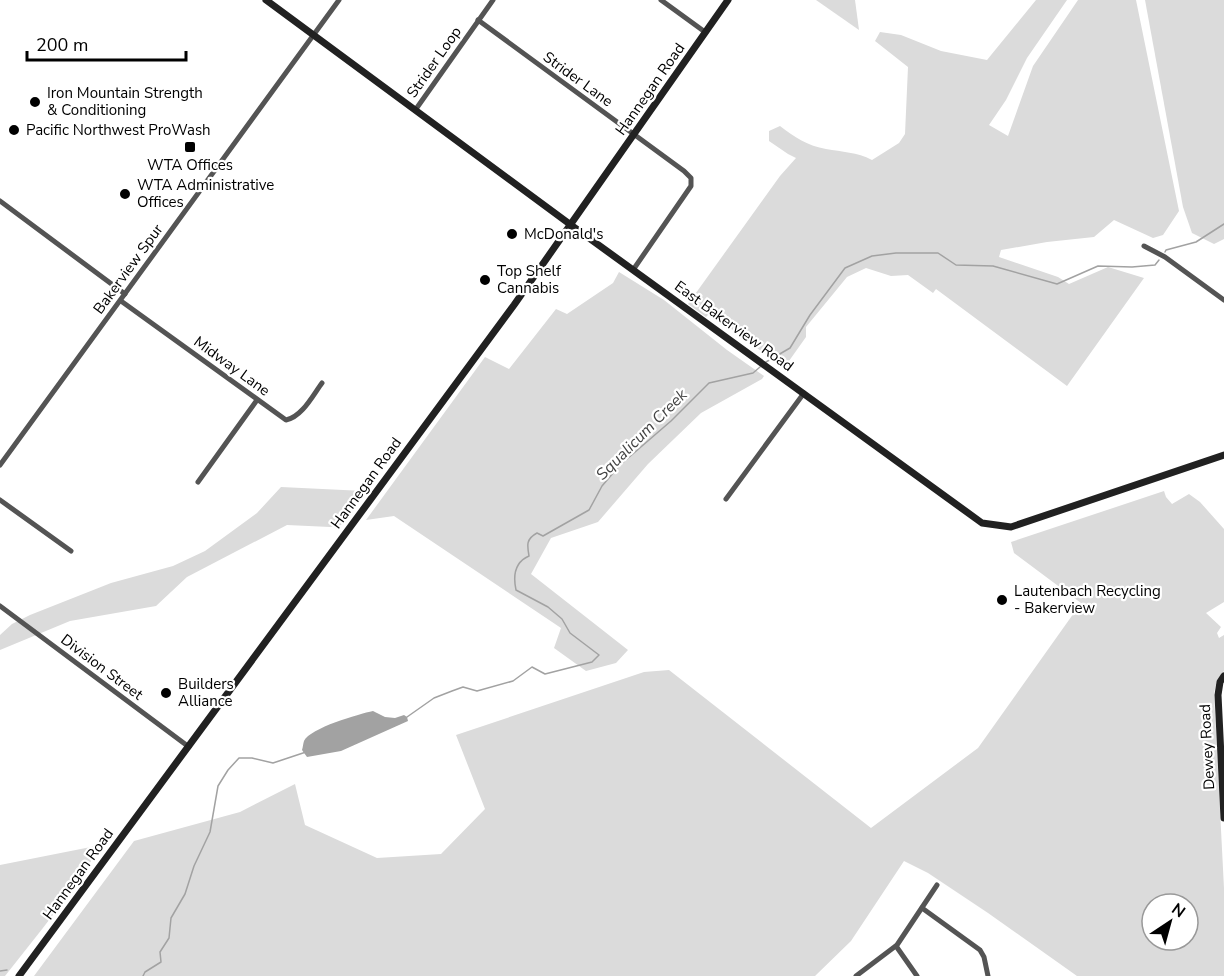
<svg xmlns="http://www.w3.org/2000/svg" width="1224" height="976" font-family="'Nunito Sans',sans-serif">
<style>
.green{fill:#dbdbdb;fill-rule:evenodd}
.water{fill:#a2a2a2}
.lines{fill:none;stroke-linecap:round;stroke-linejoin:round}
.stream{stroke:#a2a2a2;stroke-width:1.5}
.street{stroke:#545454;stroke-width:5}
.secondary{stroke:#212121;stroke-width:7}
.poi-dot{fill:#000;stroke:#fff;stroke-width:2}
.labels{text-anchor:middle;stroke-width:4.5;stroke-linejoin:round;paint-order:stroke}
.street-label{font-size:15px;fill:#000;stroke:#fff}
.poi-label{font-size:15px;fill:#000;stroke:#fff;text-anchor:start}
.water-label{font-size:16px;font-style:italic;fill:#434343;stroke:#fff}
</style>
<rect width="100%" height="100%" fill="#fff"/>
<g class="green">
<path d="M816,0H855L859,30Z"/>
<path d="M1036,0H1067L1027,58L1006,100L989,125L1008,136L1033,66L1078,0H1136L1179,211L1163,235L1153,238L1114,220L1094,237L1047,242L1001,250L999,257L1058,277L1069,284L1108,267L1144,278L1067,386L936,289L933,293L908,275L891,276L866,268L847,277L806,327V337L784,368L710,313L706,317L688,304L780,176L796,158L788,154L769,141V131L780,126C794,137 808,146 826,149C842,152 857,152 872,160L899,143L905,134L908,67L875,41L880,32L901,35L941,51L987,60Z"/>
<path d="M1145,0H1224V239L1214,244L1192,233L1183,207Z"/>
<path d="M619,272L664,300L727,350L764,376L762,379L701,413L648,464L598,522L551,538L531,574L628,650L616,663L586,671L554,648L561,628L394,516L366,520L485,357L509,369L556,309L567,314L613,283Z"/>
<path d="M281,487L364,491L341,525L330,527L287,525L187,577L156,606L70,621L0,650V635L12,624L30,615L111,583L173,566L205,551L257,513Z"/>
<path d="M1164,491L1166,497L1172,504L1189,494L1200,502L1224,529V602L1206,613L1221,627L1217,633L1219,638L1224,635V671L1217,680L1214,693L1224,888V976H1077L988,913L928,873L904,861L851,941L815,976H34L134,841L240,812L295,784L305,825L377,858L441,854L485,809L456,735L644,672L669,670L871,828L978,748L1081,603L1014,553L1011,542ZM1152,904H1188V940H1152Z"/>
<path d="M101,845C74,891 38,934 5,976H0V865Z"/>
</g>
<path class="water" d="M373,711L385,717L395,718L404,715L407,717L408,721L341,751L307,757L302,750C303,747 303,744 304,741C310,728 359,714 373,711Z"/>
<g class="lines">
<g class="stream">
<path d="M1165,252L1166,250L1196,242L1224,224"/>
<path d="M766,362L790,348L810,315L845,268L872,256L896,253H938L956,265L993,266L1057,284L1098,266L1132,267L1155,265L1159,260"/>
<path d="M407,717L434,698L452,691L463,687L477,691L513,681L532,667L545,674L592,662L599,655L570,633L562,619L548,607L516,590C513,576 515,562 529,556C527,545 526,539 537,533L543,536L589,510L602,486L620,465L671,421L709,383L753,373L760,367"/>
<path d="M0,971L7,970"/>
<path d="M143,976L145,972L161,962L160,952L169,938L171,918L185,894L194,866L210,832L218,786L228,770L239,758H252L273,763L306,752"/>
</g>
<g class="street">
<path d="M661,0L705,32"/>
<path d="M478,20L684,171L691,178V186L633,270"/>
<path d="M416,109L493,0"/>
<path d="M0,201L125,294"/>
<path d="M1144,246L1165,257L1224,300"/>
<path d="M121,301L286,420C302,417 313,395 322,383"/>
<path d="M0,465L339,0"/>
<path d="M198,482L257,400"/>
<path d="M726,499L804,393"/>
<path d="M0,500L71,551"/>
<path d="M0,606L189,747"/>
<path d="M922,908L980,950L984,957L988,976"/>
<path d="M896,946L917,976"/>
<path d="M856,976L897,945L937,885"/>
</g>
<g class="secondary">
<path d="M266,0L571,225L982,523L1011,527L1224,455"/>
<path d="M1224,676L1220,682L1218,695L1224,818"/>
<path d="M19,976L514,305L728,0"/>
</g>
</g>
<g class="poi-dot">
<circle cx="35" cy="102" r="6"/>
<circle cx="14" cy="130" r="6"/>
<rect x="184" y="141" width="12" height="12" rx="3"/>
<circle cx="125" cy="194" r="6"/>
<circle cx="512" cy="234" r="6"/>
<circle cx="485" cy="280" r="6"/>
<circle cx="1002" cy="600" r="6"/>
<circle cx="166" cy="693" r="6"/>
</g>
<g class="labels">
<g class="street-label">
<text transform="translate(434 62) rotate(-55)" y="5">Strider Loop</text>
<text transform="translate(578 79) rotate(36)" y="5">Strider Lane</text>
<text transform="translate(650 89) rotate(-55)" y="5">Hannegan Road</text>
<text transform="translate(128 269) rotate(-54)" y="5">Bakerview Spur</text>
<text transform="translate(734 326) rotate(36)" y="5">East Bakerview Road</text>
<text transform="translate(232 366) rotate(36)" y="5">Midway Lane</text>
<text transform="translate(366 483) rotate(-54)" y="5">Hannegan Road</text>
<text transform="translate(102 667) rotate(37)" y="5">Division Street</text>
<text transform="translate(1207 747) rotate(-93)" y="5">Dewey Road</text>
<text transform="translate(78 874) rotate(-54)" y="5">Hannegan Road</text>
</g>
<g class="poi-label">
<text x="47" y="98">Iron Mountain Strength<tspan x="47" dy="17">&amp; Conditioning</tspan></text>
<text x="26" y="135">Pacific Northwest ProWash</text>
<text x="190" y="170" text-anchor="middle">WTA Offices</text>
<text x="137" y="190">WTA Administrative<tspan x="137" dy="17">Offices</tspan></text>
<text x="524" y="239">McDonald's</text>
<text x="497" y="276">Top Shelf<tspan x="497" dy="17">Cannabis</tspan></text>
<text x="1014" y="596">Lautenbach Recycling<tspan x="1014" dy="17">- Bakerview</tspan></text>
<text x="178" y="689">Builders<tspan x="178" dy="17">Alliance</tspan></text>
</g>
<g class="water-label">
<text transform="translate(641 434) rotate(-45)" y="6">Squalicum Creek</text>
</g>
</g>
<g transform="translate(1170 922) rotate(36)"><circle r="28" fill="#ffffff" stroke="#999999" stroke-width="1.5"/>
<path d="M0-4.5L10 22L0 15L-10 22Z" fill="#000000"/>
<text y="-9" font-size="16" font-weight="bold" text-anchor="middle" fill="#000000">N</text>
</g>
<path d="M27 51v9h159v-9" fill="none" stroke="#000000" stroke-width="3"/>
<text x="36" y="51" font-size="18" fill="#000000" stroke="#ffffff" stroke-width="4.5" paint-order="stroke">200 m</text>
</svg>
